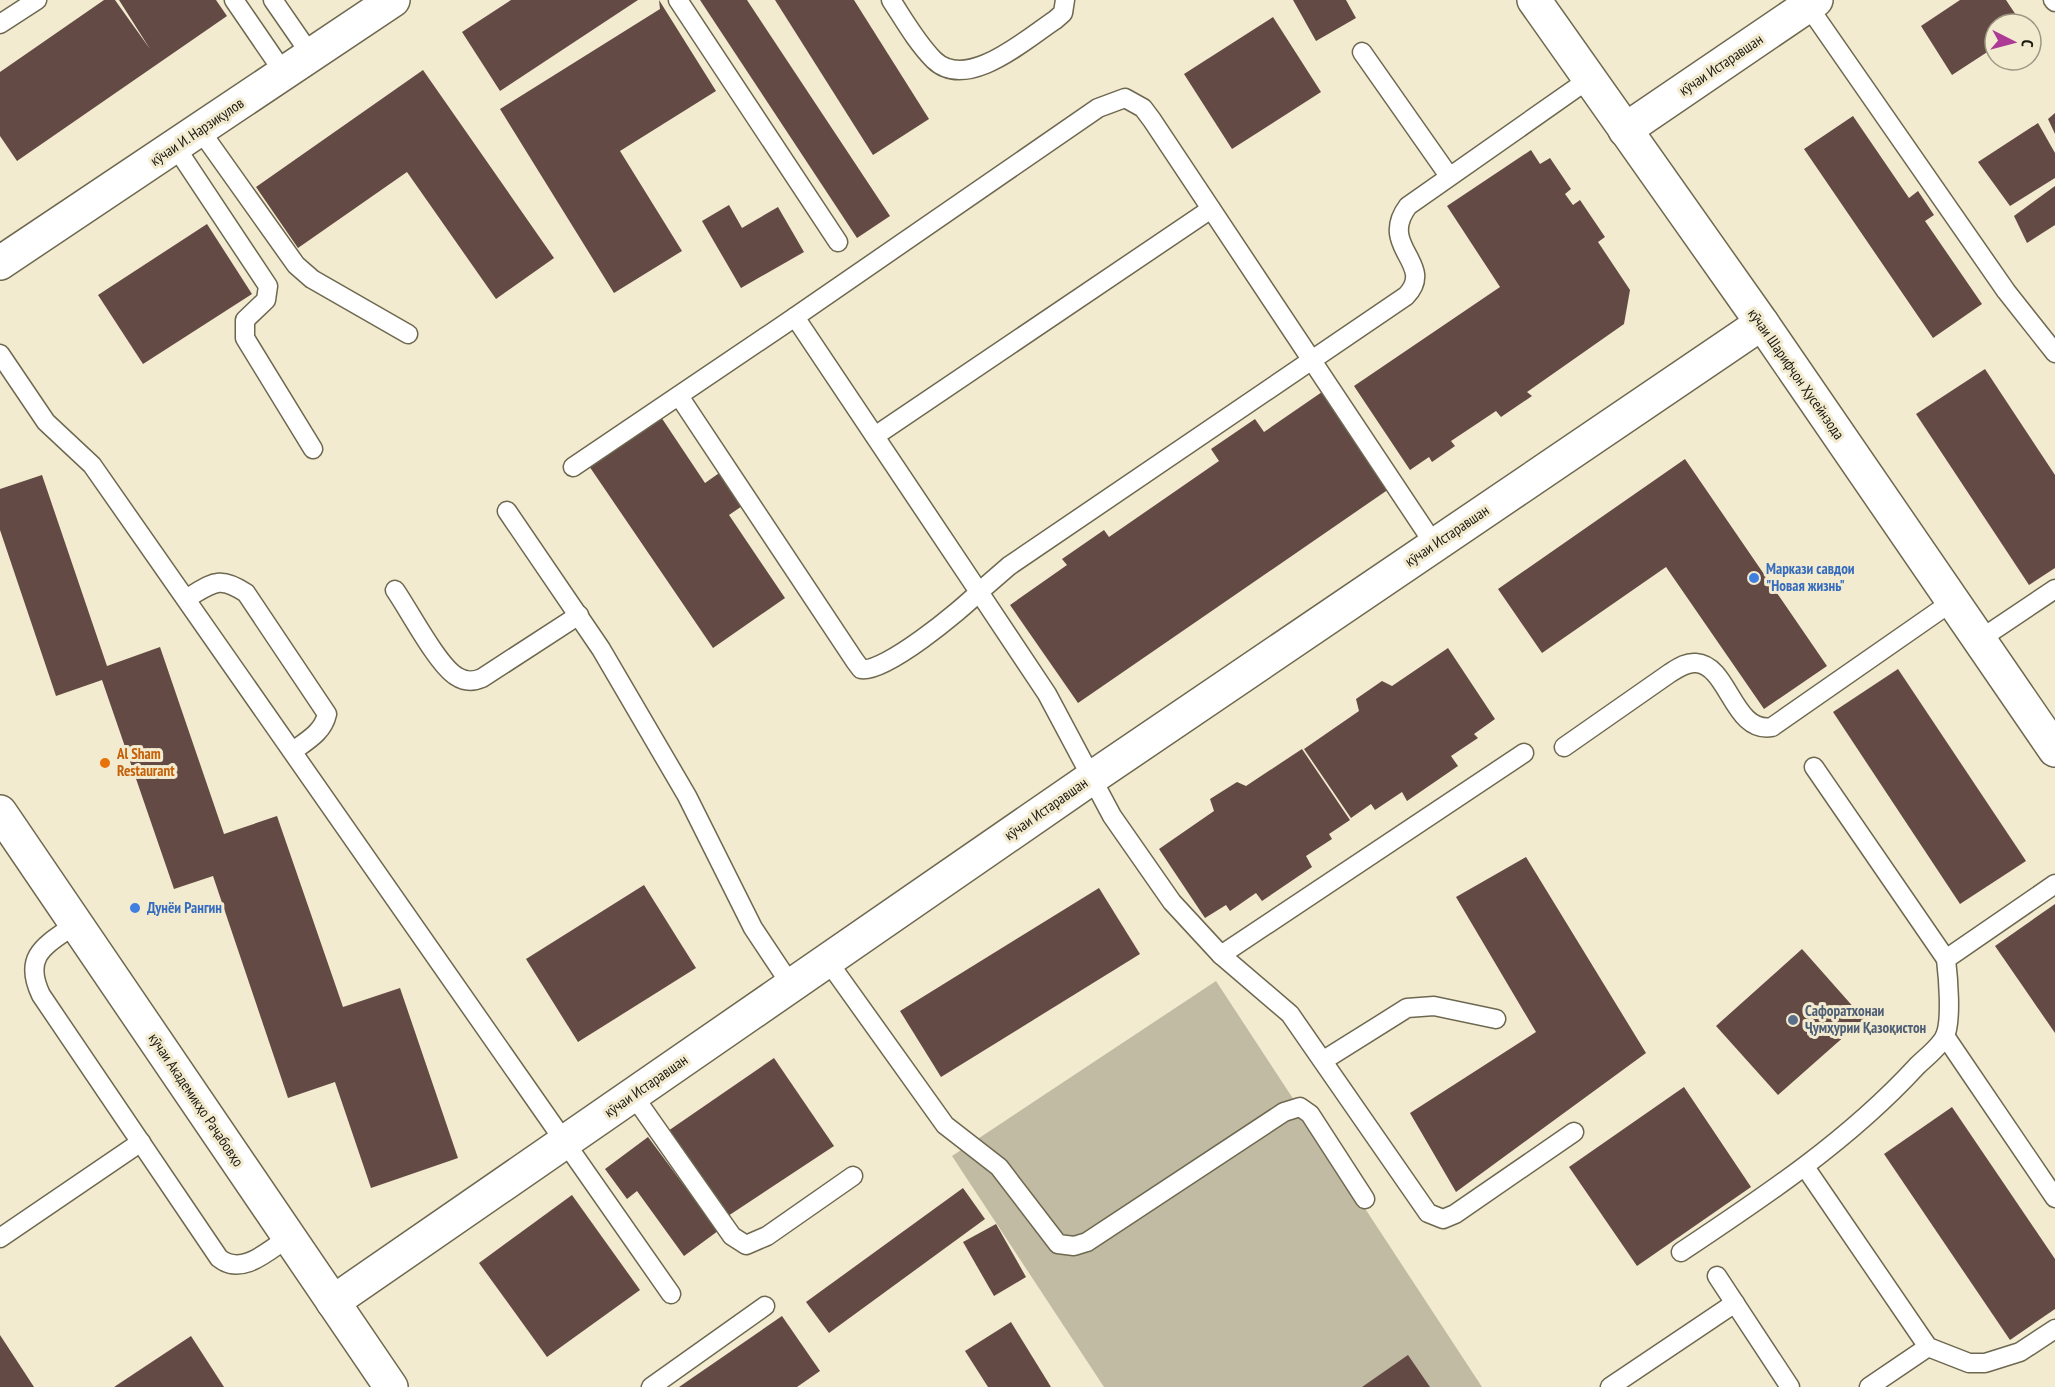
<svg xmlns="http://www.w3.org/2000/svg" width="2055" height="1387" font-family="'PT Sans Narrow',sans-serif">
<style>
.green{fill:#c2bba3}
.building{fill:#644a44}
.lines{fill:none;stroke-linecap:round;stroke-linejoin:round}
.lane-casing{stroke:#6e6850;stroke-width:21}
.street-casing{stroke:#6e6850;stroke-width:36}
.secondary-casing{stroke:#6e6850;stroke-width:36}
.lane{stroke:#fff;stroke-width:18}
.street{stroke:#fff;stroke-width:33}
.secondary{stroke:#fff;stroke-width:33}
.shop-dot{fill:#3f7fe0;stroke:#f2ebd0;stroke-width:2}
.food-dot{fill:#e8710a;stroke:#f2ebd0;stroke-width:2}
.service-dot{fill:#5c6f8a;stroke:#f2ebd0;stroke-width:2}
.labels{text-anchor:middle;stroke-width:6;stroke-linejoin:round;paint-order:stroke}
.street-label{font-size:15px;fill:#1b180f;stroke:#f2ebd0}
.shop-label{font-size:15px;font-weight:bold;fill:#366cbe;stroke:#f2ebd0;text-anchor:start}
.food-label{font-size:15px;font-weight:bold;fill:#c56008;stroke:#f2ebd0;text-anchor:start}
.service-label{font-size:15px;font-weight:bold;fill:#4e5e75;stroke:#f2ebd0;text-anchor:start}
</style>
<rect width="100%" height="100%" fill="#f2ebd0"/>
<path class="green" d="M1216,981L1482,1387H1104L952,1156Z"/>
<g class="building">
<path d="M104,0H115L150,49L119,0H216L227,16L17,161L0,136V72Z"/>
<path d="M511,0H638L500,91L462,32Z"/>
<path d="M659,0L716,91L620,151L682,251L614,293L500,109L660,9Z"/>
<path d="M700,0H747L890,216L857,238Z"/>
<path d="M775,0H854L929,119L873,155Z"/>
<path d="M1293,0H1346L1356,18L1316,41Z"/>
<path d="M1960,0H2006L2022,24H1995V47L1952,75L1921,26Z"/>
<path d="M1273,17L1321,92L1232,149L1184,74Z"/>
<path d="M423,70L554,258L496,299L407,172L298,248L256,187Z"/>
<path d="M2055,113V134L2048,119Z"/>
<path d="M1853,116L1909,198L1918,191L1934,215L1925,221L1982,304L1933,338L1804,149Z"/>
<path d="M2038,123L2055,153V178L2010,206L1978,162Z"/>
<path d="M1531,150L1540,164L1550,158L1571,189L1565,194L1573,205L1580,200L1605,237L1598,242L1630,290L1624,324L1527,392L1532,396L1501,417L1496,411L1451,441L1455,446L1432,462L1429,457L1410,470L1354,386L1500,287L1447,206Z"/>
<path d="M2055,186V225L2027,243L2014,216Z"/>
<path d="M729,205L742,228L778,207L804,252L741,288L702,221Z"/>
<path d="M207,224L252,294L143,364L98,295Z"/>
<path d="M1985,369L2055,475V568L2029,585L1916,414Z"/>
<path d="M1322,392L1389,489L1078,703L1010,605L1067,565L1062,559L1104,530L1109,537L1219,461L1211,449L1255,419L1264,432Z"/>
<path d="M659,414L705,483L725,469L748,502L729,515L785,598L713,648L587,463Z"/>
<path d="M1685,459L1827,666L1764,709L1666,567L1542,653L1498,589Z"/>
<path d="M42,475L107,666L160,647L224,834L277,816L343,1007L400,988L458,1158L371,1188L335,1082L288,1098L213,876L174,889L102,680L56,696L0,530V489Z"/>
<path d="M1448,648L1495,719L1474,734L1478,738L1451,756L1458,766L1407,801L1402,792L1375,810L1371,804L1351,818L1304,749L1359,711L1356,699L1382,681L1392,686Z"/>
<path d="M1898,669L2026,861L1960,904L1833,712Z"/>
<path d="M1302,749L1350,820L1329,834L1332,839L1306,856L1312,867L1262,901L1256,893L1230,911L1226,905L1205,918L1159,849L1214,811L1210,799L1237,782L1246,786Z"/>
<path d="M1526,857L1646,1053L1456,1192L1410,1113L1536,1032L1456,897Z"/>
<path d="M644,885L696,968L578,1042L526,959Z"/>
<path d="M1099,888L1140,954L941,1077L900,1011Z"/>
<path d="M2055,904V1033L1995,946Z"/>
<path d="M1802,949L1864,1019L1778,1095L1716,1026Z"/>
<path d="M774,1058L834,1146L728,1216L668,1131Z"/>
<path d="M1684,1087L1751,1187L1637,1266L1569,1167Z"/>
<path d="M1952,1107L2055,1259V1309L2010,1340L1884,1154Z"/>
<path d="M648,1137L718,1231L684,1256L637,1191L627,1199L605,1169Z"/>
<path d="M963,1188L985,1219L829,1333L806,1302Z"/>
<path d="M572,1195L640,1290L547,1357L479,1263Z"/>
<path d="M996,1224L1026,1277L994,1296L963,1242Z"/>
<path d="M782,1316L820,1371L797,1387H679Z"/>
<path d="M1011,1322L1051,1387H988L965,1351Z"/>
<path d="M0,1335L34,1387H0Z"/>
<path d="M191,1336L224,1387H114Z"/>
<path d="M1408,1355L1430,1387H1362Z"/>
</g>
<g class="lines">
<g class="lane-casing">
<g id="lane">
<path d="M234,0L284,73"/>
<path d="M273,0L311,55"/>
<path d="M678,0L838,242"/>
<path d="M891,0C904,20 917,43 934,60C967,92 1026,39 1055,20L1063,13L1065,0"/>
<path d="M2053,0L2055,2"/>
<path d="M1808,6L2006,291L2055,353"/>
<path d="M0,24L37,0"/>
<path d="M1362,52L1449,176"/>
<path d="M200,130L296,265L312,279L408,334"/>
<path d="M175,146L268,286L266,300L245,320V338L313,449"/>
<path d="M0,354L46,422L92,465L671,1294"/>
<path d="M679,396L855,661L861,669C884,674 961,610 979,592L795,317L1098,108L1125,98L1143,108L1152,120L1434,544"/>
<path d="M875,436L1211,209"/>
<path d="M573,467L795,317"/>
<path d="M507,511L601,649L687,796L753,928L791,985"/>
<path d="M395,590C409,610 437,664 456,676C465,682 473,682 482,678L579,615"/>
<path d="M187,598C213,583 219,575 246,593L327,714C323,732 308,740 293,751"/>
<path d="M1979,640L2055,589"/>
<path d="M1564,747L1670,673C1678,668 1686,662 1696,663C1729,665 1733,734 1772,727L1953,601"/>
<path d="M1814,767L1946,959"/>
<path d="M76,924C46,945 22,955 41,995L219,1258C242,1277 269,1250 289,1237"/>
<path d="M1221,955L1524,753"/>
<path d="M827,960L945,1125L999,1167L1058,1244L1074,1246L1087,1242L1284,1112L1300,1107L1310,1114L1365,1199"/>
<path d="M1945,1036L2055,1198"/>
<path d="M1324,1060L1407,1008L1434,1006L1496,1019"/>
<path d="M633,1095L732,1236L746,1245L767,1236L853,1176"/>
<path d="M1574,1132L1455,1214L1443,1219L1428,1213L1290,1014L1221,955L1172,902L1112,816L1047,694L979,592L1009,566L1406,296C1437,264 1377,247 1408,206L1589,79"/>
<path d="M1805,1167L1928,1347L1969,1363H1985L2020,1352L2055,1329"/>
<path d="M0,1238L141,1142"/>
<path d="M1681,1252C1765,1196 1848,1141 1917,1066C1925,1058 1940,1047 1945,1036C1952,1020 1948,976 1946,959L2055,884"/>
<path d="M1717,1276L1790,1387"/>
<path d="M651,1387L765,1306"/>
<path d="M1610,1387L1735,1303"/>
<path d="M1869,1387L1928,1347"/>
</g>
</g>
<g class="street-casing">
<g id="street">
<path d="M1534,0L1762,323L2055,750"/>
<path d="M1625,130L1816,0"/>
<path d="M0,263L393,0"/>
<path d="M333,1302L1090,779L1762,323"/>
</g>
</g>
<g class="secondary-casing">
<path id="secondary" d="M0,812L391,1387"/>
</g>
<use href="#lane" class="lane"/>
<use href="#street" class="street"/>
<use href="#secondary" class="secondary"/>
</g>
<g class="shop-dot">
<circle cx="1754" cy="578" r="6"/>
<circle cx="135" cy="908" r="6"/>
</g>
<circle class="food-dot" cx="105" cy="763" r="6"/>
<circle class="service-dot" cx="1793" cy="1020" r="6"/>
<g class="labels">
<g class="street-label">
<text transform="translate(1721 65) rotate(-34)" y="5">кӯчаи Истаравшан</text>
<text transform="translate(197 132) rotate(-34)" y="5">кӯчаи И. Нарзиқулов</text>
<text transform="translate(1796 374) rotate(55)" y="5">кӯчаи Шарифҷон Ҳусейнзода</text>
<text transform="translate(1447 536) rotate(-34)" y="5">кӯчаи Истаравшан</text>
<text transform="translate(1046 809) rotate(-35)" y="5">кӯчаи Истаравшан</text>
<text transform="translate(646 1086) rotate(-35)" y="5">кӯчаи Истаравшан</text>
<text transform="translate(196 1100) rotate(56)" y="5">кӯчаи Академикҳо Раҷабовҳо</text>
</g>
<g class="shop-label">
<text x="1766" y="574">Маркази савдои<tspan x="1766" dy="17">"Новая жизнь"</tspan></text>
<text x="147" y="913">Дунёи Рангин</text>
</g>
<g class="food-label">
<text x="117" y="759">Al Sham<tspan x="117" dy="17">Restaurant</tspan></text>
</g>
<g class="service-label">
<text x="1805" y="1016">Сафоратхонаи<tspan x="1805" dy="17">Ҷумҳурии Қазоқистон</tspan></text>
</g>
</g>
<g transform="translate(2013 42) rotate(96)"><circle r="28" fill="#f2ebd0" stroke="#9c9783" stroke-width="1.5"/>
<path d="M0-4.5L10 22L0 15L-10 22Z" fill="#ad3a94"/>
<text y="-9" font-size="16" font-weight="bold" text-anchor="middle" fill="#1b180f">С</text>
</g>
</svg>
